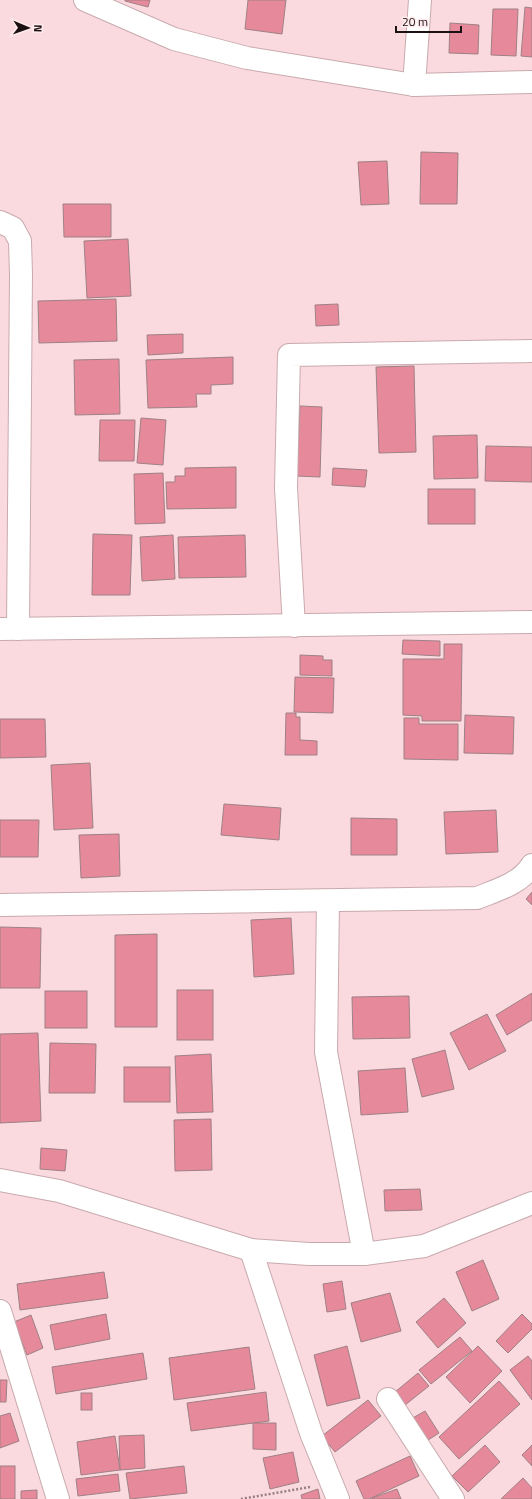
<svg xmlns="http://www.w3.org/2000/svg" width="532" height="1499" font-family="'Titillium Web',sans-serif">
<style>
.building{fill:#e6899a;stroke:#9e8185}
.lines{fill:none;stroke-linecap:round;stroke-linejoin:round}
.minor-casing{stroke:#c8aaae;stroke-width:24}
.path{stroke:#967f83;stroke-width:2.5;stroke-dasharray:2 2;stroke-linecap:butt}
.minor{stroke:#fff;stroke-width:22}
</style>
<rect width="100%" height="100%" fill="#fadadf"/>
<g class="building">
<path d="M125,0H150L148,7L125,1Z"/>
<path d="M248,0H286L282,34L245,29Z"/>
<path d="M525,7L532,8V57L521,56Z"/>
<path d="M493,9H518L516,56L491,55Z"/>
<path d="M450,23L479,25L478,54L449,53Z"/>
<path d="M421,152L458,153L457,204H420Z"/>
<path d="M387,161L389,204L361,205L358,162Z"/>
<path d="M63,204H111V237H64Z"/>
<path d="M128,239L131,296L87,298L84,241Z"/>
<path d="M116,299L117,341L39,343L38,301Z"/>
<path d="M338,304L339,325L316,326L315,305Z"/>
<path d="M183,334V353L148,355L147,335Z"/>
<path d="M233,357V384L211,385V394H196L197,407L148,408L146,360Z"/>
<path d="M119,359L120,414L75,415L74,360Z"/>
<path d="M414,366L416,452L379,453L376,367Z"/>
<path d="M300,406L322,407L320,477L297,476Z"/>
<path d="M141,418L166,420L163,465L137,463Z"/>
<path d="M100,420H135L134,461H99Z"/>
<path d="M477,435L478,478L434,479L433,436Z"/>
<path d="M486,446L532,447V482L485,481Z"/>
<path d="M236,467V508L167,509L166,482H175V476H185V468Z"/>
<path d="M333,468L367,470L365,487L332,485Z"/>
<path d="M163,473L165,523L135,524L134,474Z"/>
<rect x="428" y="489" width="47" height="35"/>
<path d="M93,534L132,535L130,595H92Z"/>
<path d="M173,535L175,579L142,581L140,537Z"/>
<path d="M245,535L246,577L179,578L178,537Z"/>
<path d="M403,640L440,641V656L402,654Z"/>
<path d="M444,644H462L461,721H422V716L403,715V659H444Z"/>
<path d="M300,655L323,656V660H332V676L300,675Z"/>
<path d="M295,677L334,678L333,713L294,712Z"/>
<path d="M286,713H296V717H300V740L317,741V755H285Z"/>
<path d="M465,715L514,717L513,754L464,753Z"/>
<path d="M404,718H419V724H458V760L404,759Z"/>
<path d="M0,719H45L46,757L0,758Z"/>
<path d="M90,763L93,828L54,830L51,765Z"/>
<path d="M224,804L281,808L279,840L221,835Z"/>
<path d="M496,810L498,852L446,854L444,812Z"/>
<path d="M351,818L397,819V855H351Z"/>
<path d="M0,820H39L38,857H0Z"/>
<path d="M119,834L120,876L81,878L79,835Z"/>
<path d="M532,892V905L526,899Z"/>
<path d="M291,918L294,974L254,977L251,920Z"/>
<path d="M0,927L41,928L40,988H0Z"/>
<path d="M157,934V1027H115V935Z"/>
<rect x="177" y="990" width="36" height="50"/>
<rect x="45" y="991" width="42" height="37"/>
<path d="M532,993V1020L507,1035L496,1015Z"/>
<path d="M409,996L410,1038L353,1039L352,997Z"/>
<path d="M487,1014L506,1051L469,1070L450,1033Z"/>
<path d="M38,1033L41,1121L0,1123V1034Z"/>
<path d="M50,1043L96,1044L95,1093H49Z"/>
<path d="M445,1050L454,1089L422,1097L412,1059Z"/>
<path d="M211,1054L213,1112L177,1113L175,1056Z"/>
<rect x="124" y="1067" width="46" height="35"/>
<path d="M405,1068L408,1112L361,1115L358,1071Z"/>
<path d="M211,1119L212,1170L175,1171L174,1120Z"/>
<path d="M41,1148L67,1150L65,1171L40,1169Z"/>
<path d="M420,1189L422,1210L385,1211L384,1190Z"/>
<path d="M483,1260L499,1299L472,1311L456,1272Z"/>
<path d="M104,1272L108,1298L20,1310L17,1284Z"/>
<path d="M342,1281L346,1309L327,1312L323,1284Z"/>
<path d="M390,1293L401,1331L361,1342L351,1303Z"/>
<path d="M444,1298L466,1323L438,1348L416,1322Z"/>
<path d="M106,1314L110,1339L55,1350L50,1325Z"/>
<path d="M522,1314L532,1324V1329L508,1353L496,1341Z"/>
<path d="M31,1315L43,1348L27,1355L14,1322Z"/>
<path d="M460,1337L472,1351L431,1384L419,1370Z"/>
<path d="M347,1346L360,1398L327,1406L314,1355Z"/>
<path d="M478,1346L502,1371L470,1403L446,1377Z"/>
<path d="M249,1347L255,1389L174,1400L169,1358Z"/>
<path d="M143,1353L147,1379L56,1394L52,1367Z"/>
<path d="M528,1356L532,1361V1400L510,1370Z"/>
<path d="M418,1373L429,1386L405,1405L395,1392Z"/>
<path d="M0,1380H7L6,1402H0Z"/>
<path d="M499,1381L520,1404L459,1459L439,1437Z"/>
<path d="M266,1392L269,1421L191,1431L187,1403Z"/>
<rect x="81" y="1393" width="11" height="17"/>
<path d="M368,1400L381,1416L335,1452L322,1436Z"/>
<path d="M425,1411L439,1433L425,1442L411,1419Z"/>
<path d="M10,1413L19,1441L0,1448V1416Z"/>
<path d="M253,1423H276V1450L253,1449Z"/>
<path d="M144,1435L145,1468L120,1470L119,1436Z"/>
<path d="M115,1436L120,1470L81,1475L77,1442Z"/>
<path d="M485,1445L500,1462L468,1492L452,1476Z"/>
<path d="M532,1445V1466L522,1455Z"/>
<path d="M293,1452L299,1482L270,1489L263,1458Z"/>
<path d="M410,1456L419,1476L369,1499H364L356,1481Z"/>
<rect x="0" y="1466" width="15" height="33"/>
<path d="M184,1466L187,1493L130,1499L126,1473Z"/>
<path d="M118,1474L120,1491L78,1496L76,1479Z"/>
<path d="M523,1478L532,1488V1499H501Z"/>
<path d="M318,1489L320,1499H302L301,1495Z"/>
<path d="M397,1489L401,1499H372V1498Z"/>
<path d="M37,1490V1499H21V1491Z"/>
</g>
<g class="lines">
<g class="minor-casing">
<g id="minor">
<path d="M85,0L174,39L247,58L414,85L532,82"/>
<path d="M414,85L420,0"/>
<path d="M0,222L13,228L20,241L21,274L18,629"/>
<path d="M294,626L286,488L289,355L532,351"/>
<path d="M0,629L532,622"/>
<path d="M328,901L326,1052L364,1254"/>
<path d="M0,905L477,898C497,890 520,884 532,865"/>
<path d="M0,1180L59,1191L251,1250L309,1254H364L424,1246L532,1203"/>
<path d="M251,1250L311,1433L338,1499"/>
<path d="M0,1311L58,1499"/>
<path d="M388,1399L453,1499"/>
</g>
</g>
<path class="path" d="M241,1499L310,1487"/>
<use href="#minor" class="minor"/>
</g>
<g transform="translate(28 28) rotate(92)" stroke="#ffebee" stroke-width="3" paint-order="stroke">
<path d="M0-3L7 15L0 10L-7 15Z" fill="#1b1012"/>
<text y="-6" font-size="11" font-weight="bold" text-anchor="middle" fill="#1b1012">N</text>
</g>
<path d="M396 26v6h65v-6" fill="none" stroke="#1b1012" stroke-width="2"/>
<text x="402" y="26" font-size="12" fill="#1b1012" stroke="#ffebee" stroke-width="3" paint-order="stroke">20 m</text>
</svg>
